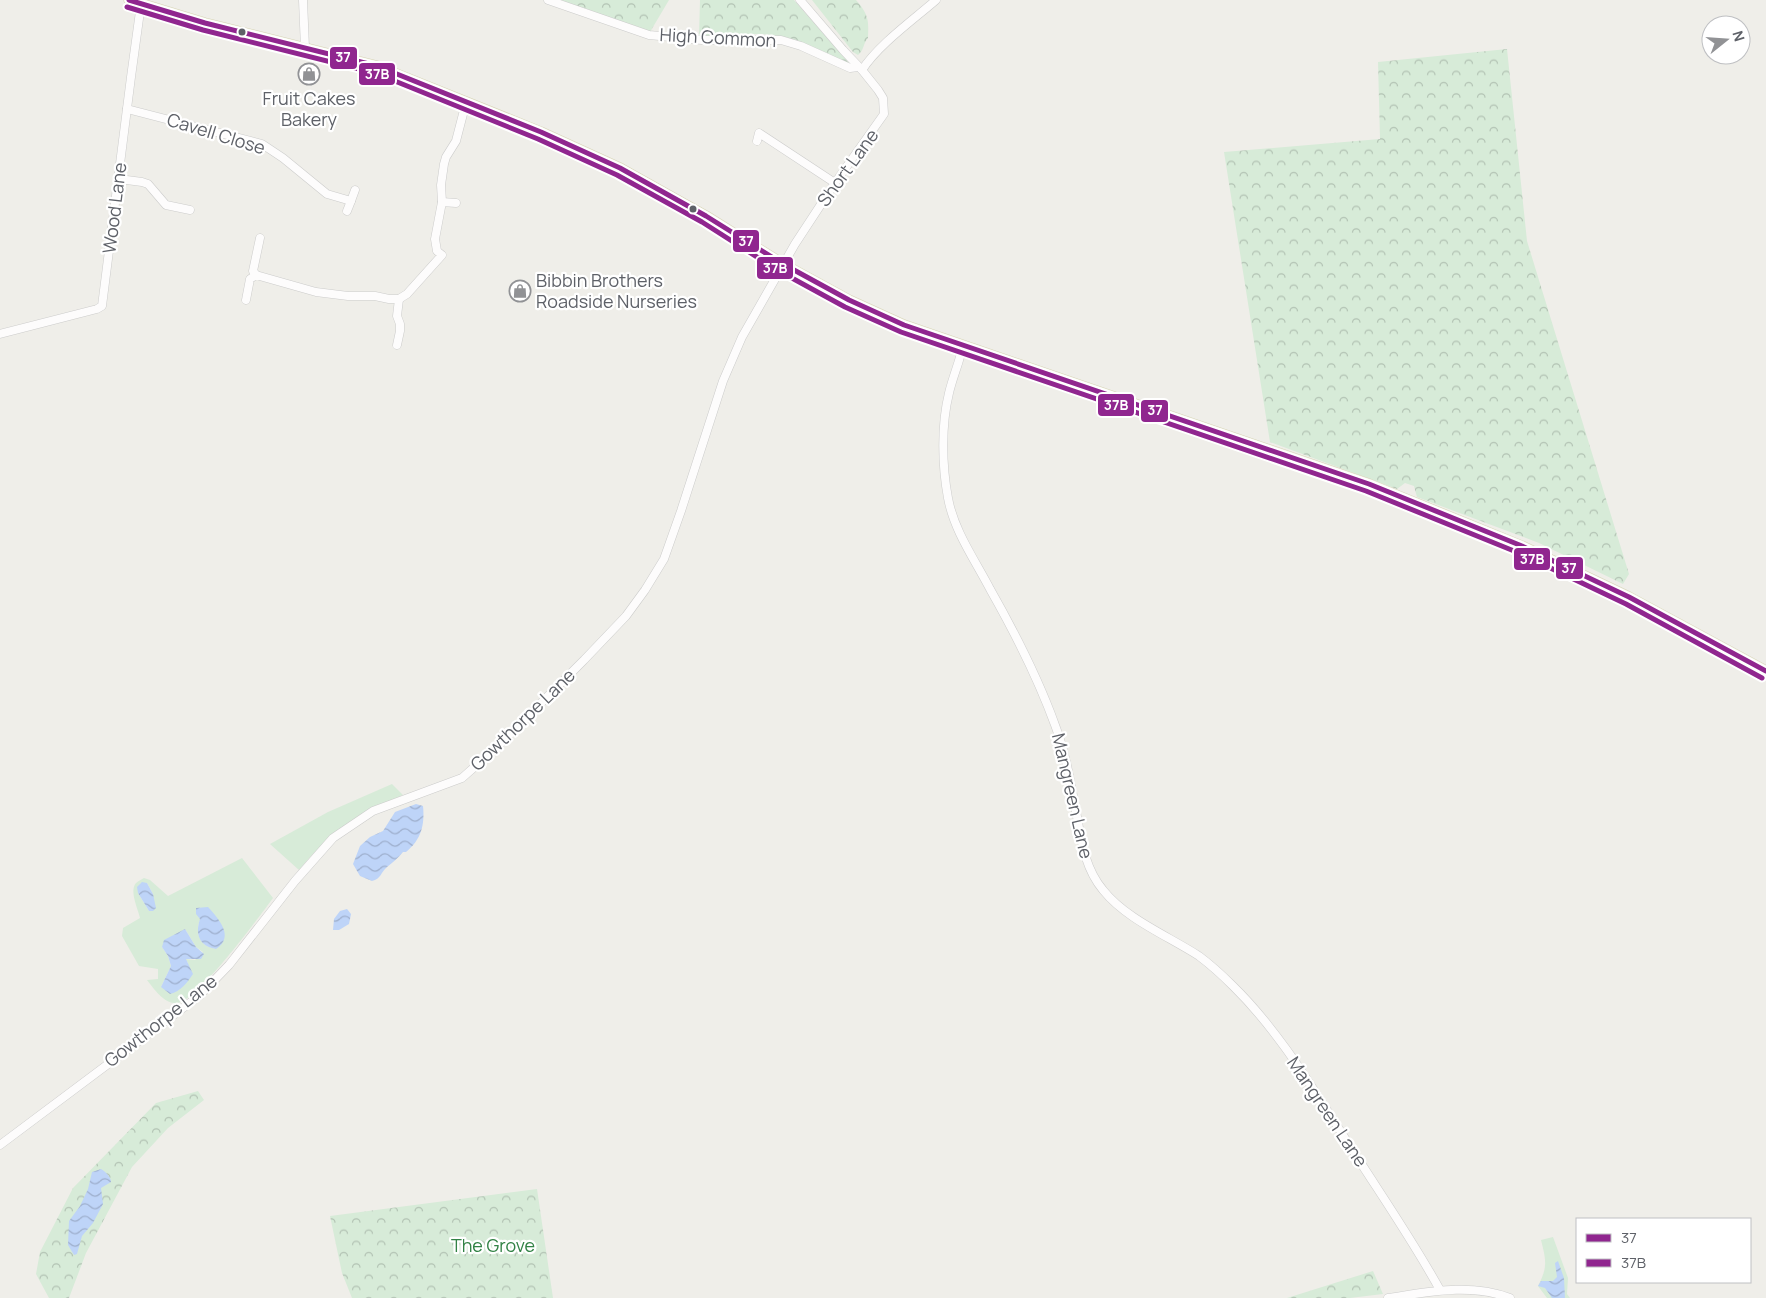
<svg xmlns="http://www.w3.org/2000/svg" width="1766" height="1298" font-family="Manrope,sans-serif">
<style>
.grass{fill:#d7ebd8;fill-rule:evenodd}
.forest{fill:url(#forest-crowns)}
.water{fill:url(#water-waves)}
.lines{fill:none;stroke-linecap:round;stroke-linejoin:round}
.minor-casing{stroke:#cccccb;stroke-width:9}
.major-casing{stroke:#d7d4b7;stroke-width:11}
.minor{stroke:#fdfcfc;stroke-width:8}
.major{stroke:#f3f4e9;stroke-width:10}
.bus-1-casing{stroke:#fff;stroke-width:9}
.bus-2-casing{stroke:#fff;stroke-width:9}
.bus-1{stroke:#90268f;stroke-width:5}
.bus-2{stroke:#90268f;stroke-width:5}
.bus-dot{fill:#5e6168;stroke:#fff;stroke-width:2}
.labels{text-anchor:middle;stroke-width:4.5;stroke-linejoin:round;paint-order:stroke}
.street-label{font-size:18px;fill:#5e6168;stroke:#fff}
.poi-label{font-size:18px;fill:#5e6168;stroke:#fff}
.park-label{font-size:18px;fill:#328245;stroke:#fff}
.line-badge{stroke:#fff;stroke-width:2}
.badge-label{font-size:14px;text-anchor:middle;font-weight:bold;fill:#fff}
</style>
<defs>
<pattern id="forest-crowns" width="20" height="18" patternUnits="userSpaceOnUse" patternTransform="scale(1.25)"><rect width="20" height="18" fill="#d7ebd8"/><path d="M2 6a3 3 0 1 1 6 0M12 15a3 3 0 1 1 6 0" fill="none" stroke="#b2c2b3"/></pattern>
<pattern id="water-waves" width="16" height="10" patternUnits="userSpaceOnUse" patternTransform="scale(1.25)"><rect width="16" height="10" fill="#bed4f8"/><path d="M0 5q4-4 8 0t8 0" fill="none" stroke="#9eafcd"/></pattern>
</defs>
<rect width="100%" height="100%" fill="#efeee9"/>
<g class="grass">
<path d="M392,784L403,795C392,800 381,804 371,809C343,824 319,845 299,870L270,844L328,812Z"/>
<path d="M242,858L273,898C259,917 197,1002 177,1003C164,1004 154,989 147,980L158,979V969L139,966L122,936L123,928L140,918C138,909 129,891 136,883C138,881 141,880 144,878L150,880L168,896ZM141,883H147L153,894L149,911L138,893ZM200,919L216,949C199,946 195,934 200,919ZM185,929L196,947L203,952L195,960L185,959L188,963L161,987L171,966L168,956L162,947Z"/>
<path d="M1553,1237L1568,1278L1567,1294L1570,1298H1547L1538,1286C1548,1267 1546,1260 1541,1240Z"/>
</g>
<g class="forest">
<path d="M559,0H669L650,32Z"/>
<path d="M700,0H794L850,64L848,65C828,55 806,41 784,37C757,31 726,36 699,36Z"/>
<path d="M812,0H856C868,14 869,19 868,38C863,43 864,51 858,55L853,52Z"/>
<path d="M1507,49L1527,241L1629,574L1623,584L1539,543L1417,497L1414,486L1405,483L1397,489L1270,442L1224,152L1380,139L1378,62Z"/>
<path d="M198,1091L204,1100L168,1128L132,1167L86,1253L69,1298H49L36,1274L40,1252L73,1188L156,1103Z"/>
<path d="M537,1189L553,1298H352L342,1273L330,1216Z"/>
<path d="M1373,1271L1383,1294L1350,1298H1287Z"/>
</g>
<g class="water">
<path d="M416,804L423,806C425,825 421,840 406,852H403C398,858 393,862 387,867C381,872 381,879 372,881L360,876L353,864L360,846L370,837L383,831L395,812Z"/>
<path d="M142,882L147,883L153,894L156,908L153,911H149L138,893L137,887Z"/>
<path d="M208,907C219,919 235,937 216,949C199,946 195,934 200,919L196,914V908Z"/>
<path d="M347,909L351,914L349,924L339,930H333L334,919L340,911Z"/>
<path d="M185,929L196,947L204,954L201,959H186L193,974C187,983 181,991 170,994L161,987L171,966L168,956L162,947L164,940Z"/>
<path d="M101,1169C105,1171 111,1177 111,1182L101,1188L103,1204L93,1223L82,1236L77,1254L74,1255L68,1245L69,1221L80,1206L88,1189L92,1172Z"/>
<path d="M1558,1261L1564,1278L1565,1298H1552L1545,1288L1538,1286L1541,1281H1553L1557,1277L1555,1263Z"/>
</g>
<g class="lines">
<g class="minor-casing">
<g id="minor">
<path d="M303,0L305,48"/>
<path d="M548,0L649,35L702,40H781L801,46L850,68L858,67"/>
<path d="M862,70C878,45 913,20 936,0"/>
<path d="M127,109L262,144L283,158L327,194L351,201L355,190"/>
<path d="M757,141L759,133L835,183"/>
<path d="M119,179L142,182L148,184L166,205L190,210"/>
<path d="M442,202L456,203"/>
<path d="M347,211L351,201"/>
<path d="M256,275L253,271L260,238"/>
<path d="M246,300L250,279L256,275L316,292L348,296H375L389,299H399L407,294L442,255L437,251L435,239L442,202L441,185L444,164L446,157L456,141L463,114L469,103"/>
<path d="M0,334L97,309L102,306L131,77L141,4"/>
<path d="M397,345L400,331V324L397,316L399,299"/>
<path d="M963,345C960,361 953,376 949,393C941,425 942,466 948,498C954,531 975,560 990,589C1015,633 1038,678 1055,725C1065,751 1070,779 1075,806C1081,836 1083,866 1103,890C1126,919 1168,936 1199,956C1211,965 1222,975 1233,986C1279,1031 1313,1089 1348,1143C1379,1192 1412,1239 1440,1290"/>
<path d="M0,1145L199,996L229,965L295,881L333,838L373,811L462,778L496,748L584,660L626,616L645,590L664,559L681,511L723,381L742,337L795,244L835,183L884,114L883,98L878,90L862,70L843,50L800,0"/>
<path d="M1388,1298C1429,1292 1470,1283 1510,1298"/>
</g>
</g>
<g class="major-casing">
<path id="major" d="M129,0L205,23L377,66L541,132L620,168L706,216L783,264L849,300L904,325L1369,484L1522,546L1629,597L1766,671"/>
</g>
<use href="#minor" class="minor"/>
<use href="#major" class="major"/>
<g class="bus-1-casing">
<path id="bus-1" d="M129,0L205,23L377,66L541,132L620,168L706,216L783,264L849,300L904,325L1369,484L1522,546L1629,597L1766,671"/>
</g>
<g class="bus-2-casing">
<path id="bus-2" d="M127,7L203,30L375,73L538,139L617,175L702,222L779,271L845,307L901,332L1366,491L1519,553L1626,604L1762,678"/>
</g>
<use href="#bus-1" class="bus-1"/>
<use href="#bus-2" class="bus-2"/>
</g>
<defs>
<g id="shop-ring" transform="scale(1.125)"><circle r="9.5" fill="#fff" stroke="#919295" stroke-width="1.5"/><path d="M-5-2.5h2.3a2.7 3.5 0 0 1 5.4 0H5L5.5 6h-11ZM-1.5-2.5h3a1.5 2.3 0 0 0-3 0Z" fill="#919295"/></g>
</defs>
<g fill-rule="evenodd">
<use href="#shop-ring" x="309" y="74"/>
<use href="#shop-ring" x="520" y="291"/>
</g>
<g class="bus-dot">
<circle cx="242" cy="32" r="4.5"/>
<circle cx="693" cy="209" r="4.5"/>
</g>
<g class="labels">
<g class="street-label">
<text transform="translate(718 38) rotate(3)" y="6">High Common</text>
<text transform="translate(216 134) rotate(17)" y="6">Cavell Close</text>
<text transform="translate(848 168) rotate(-54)" y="6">Short Lane</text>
<text transform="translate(115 208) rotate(-83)" y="6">Wood Lane</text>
<text transform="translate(523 720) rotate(-44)" y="6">Gowthorpe Lane</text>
<text transform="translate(1072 796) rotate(77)" y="6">Mangreen Lane</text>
<text transform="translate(161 1021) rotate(-38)" y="6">Gowthorpe Lane</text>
<text transform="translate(1327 1112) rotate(56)" y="6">Mangreen Lane</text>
</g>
<g class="poi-label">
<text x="309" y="105">Fruit Cakes<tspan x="309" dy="21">Bakery</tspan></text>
<text x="536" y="287" text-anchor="start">Bibbin Brothers<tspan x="536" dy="21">Roadside Nurseries</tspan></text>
</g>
<g class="park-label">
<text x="493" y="1252">The Grove</text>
</g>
</g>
<g class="line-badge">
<rect x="329" y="46" width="29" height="24" rx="5" fill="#90268f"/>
<rect x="358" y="62" width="38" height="24" rx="5" fill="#90268f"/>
<rect x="732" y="229" width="28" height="24" rx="5" fill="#90268f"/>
<rect x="756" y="256" width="38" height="24" rx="5" fill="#90268f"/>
<rect x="1097" y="393" width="38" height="24" rx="5" fill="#90268f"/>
<rect x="1140" y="399" width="29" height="24" rx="5" fill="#90268f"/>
<rect x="1513" y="547" width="38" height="24" rx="5" fill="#90268f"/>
<rect x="1555" y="556" width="29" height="24" rx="5" fill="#90268f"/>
</g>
<g class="badge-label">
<text x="343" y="62">37</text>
<text x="377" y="79">37B</text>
<text x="746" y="246">37</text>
<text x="775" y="273">37B</text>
<text x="1116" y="410">37B</text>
<text x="1155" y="415">37</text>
<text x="1532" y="564">37B</text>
<text x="1569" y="573">37</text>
</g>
<rect x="1576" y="1218" width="175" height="65" fill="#ffffff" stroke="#bfc0c3"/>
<rect x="1586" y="1234" width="25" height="8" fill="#90268f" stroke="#bfc0c3"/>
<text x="1621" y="1243" font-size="15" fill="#5e6168">37</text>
<rect x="1586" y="1259" width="25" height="8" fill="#90268f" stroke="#bfc0c3"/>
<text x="1621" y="1268" font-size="15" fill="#5e6168">37B</text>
<g transform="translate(1726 40) rotate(73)"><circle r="24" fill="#ffffff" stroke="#bfc0c3"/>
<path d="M0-4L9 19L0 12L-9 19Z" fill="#919295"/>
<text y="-8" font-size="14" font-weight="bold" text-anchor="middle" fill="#5e6168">N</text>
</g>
</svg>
